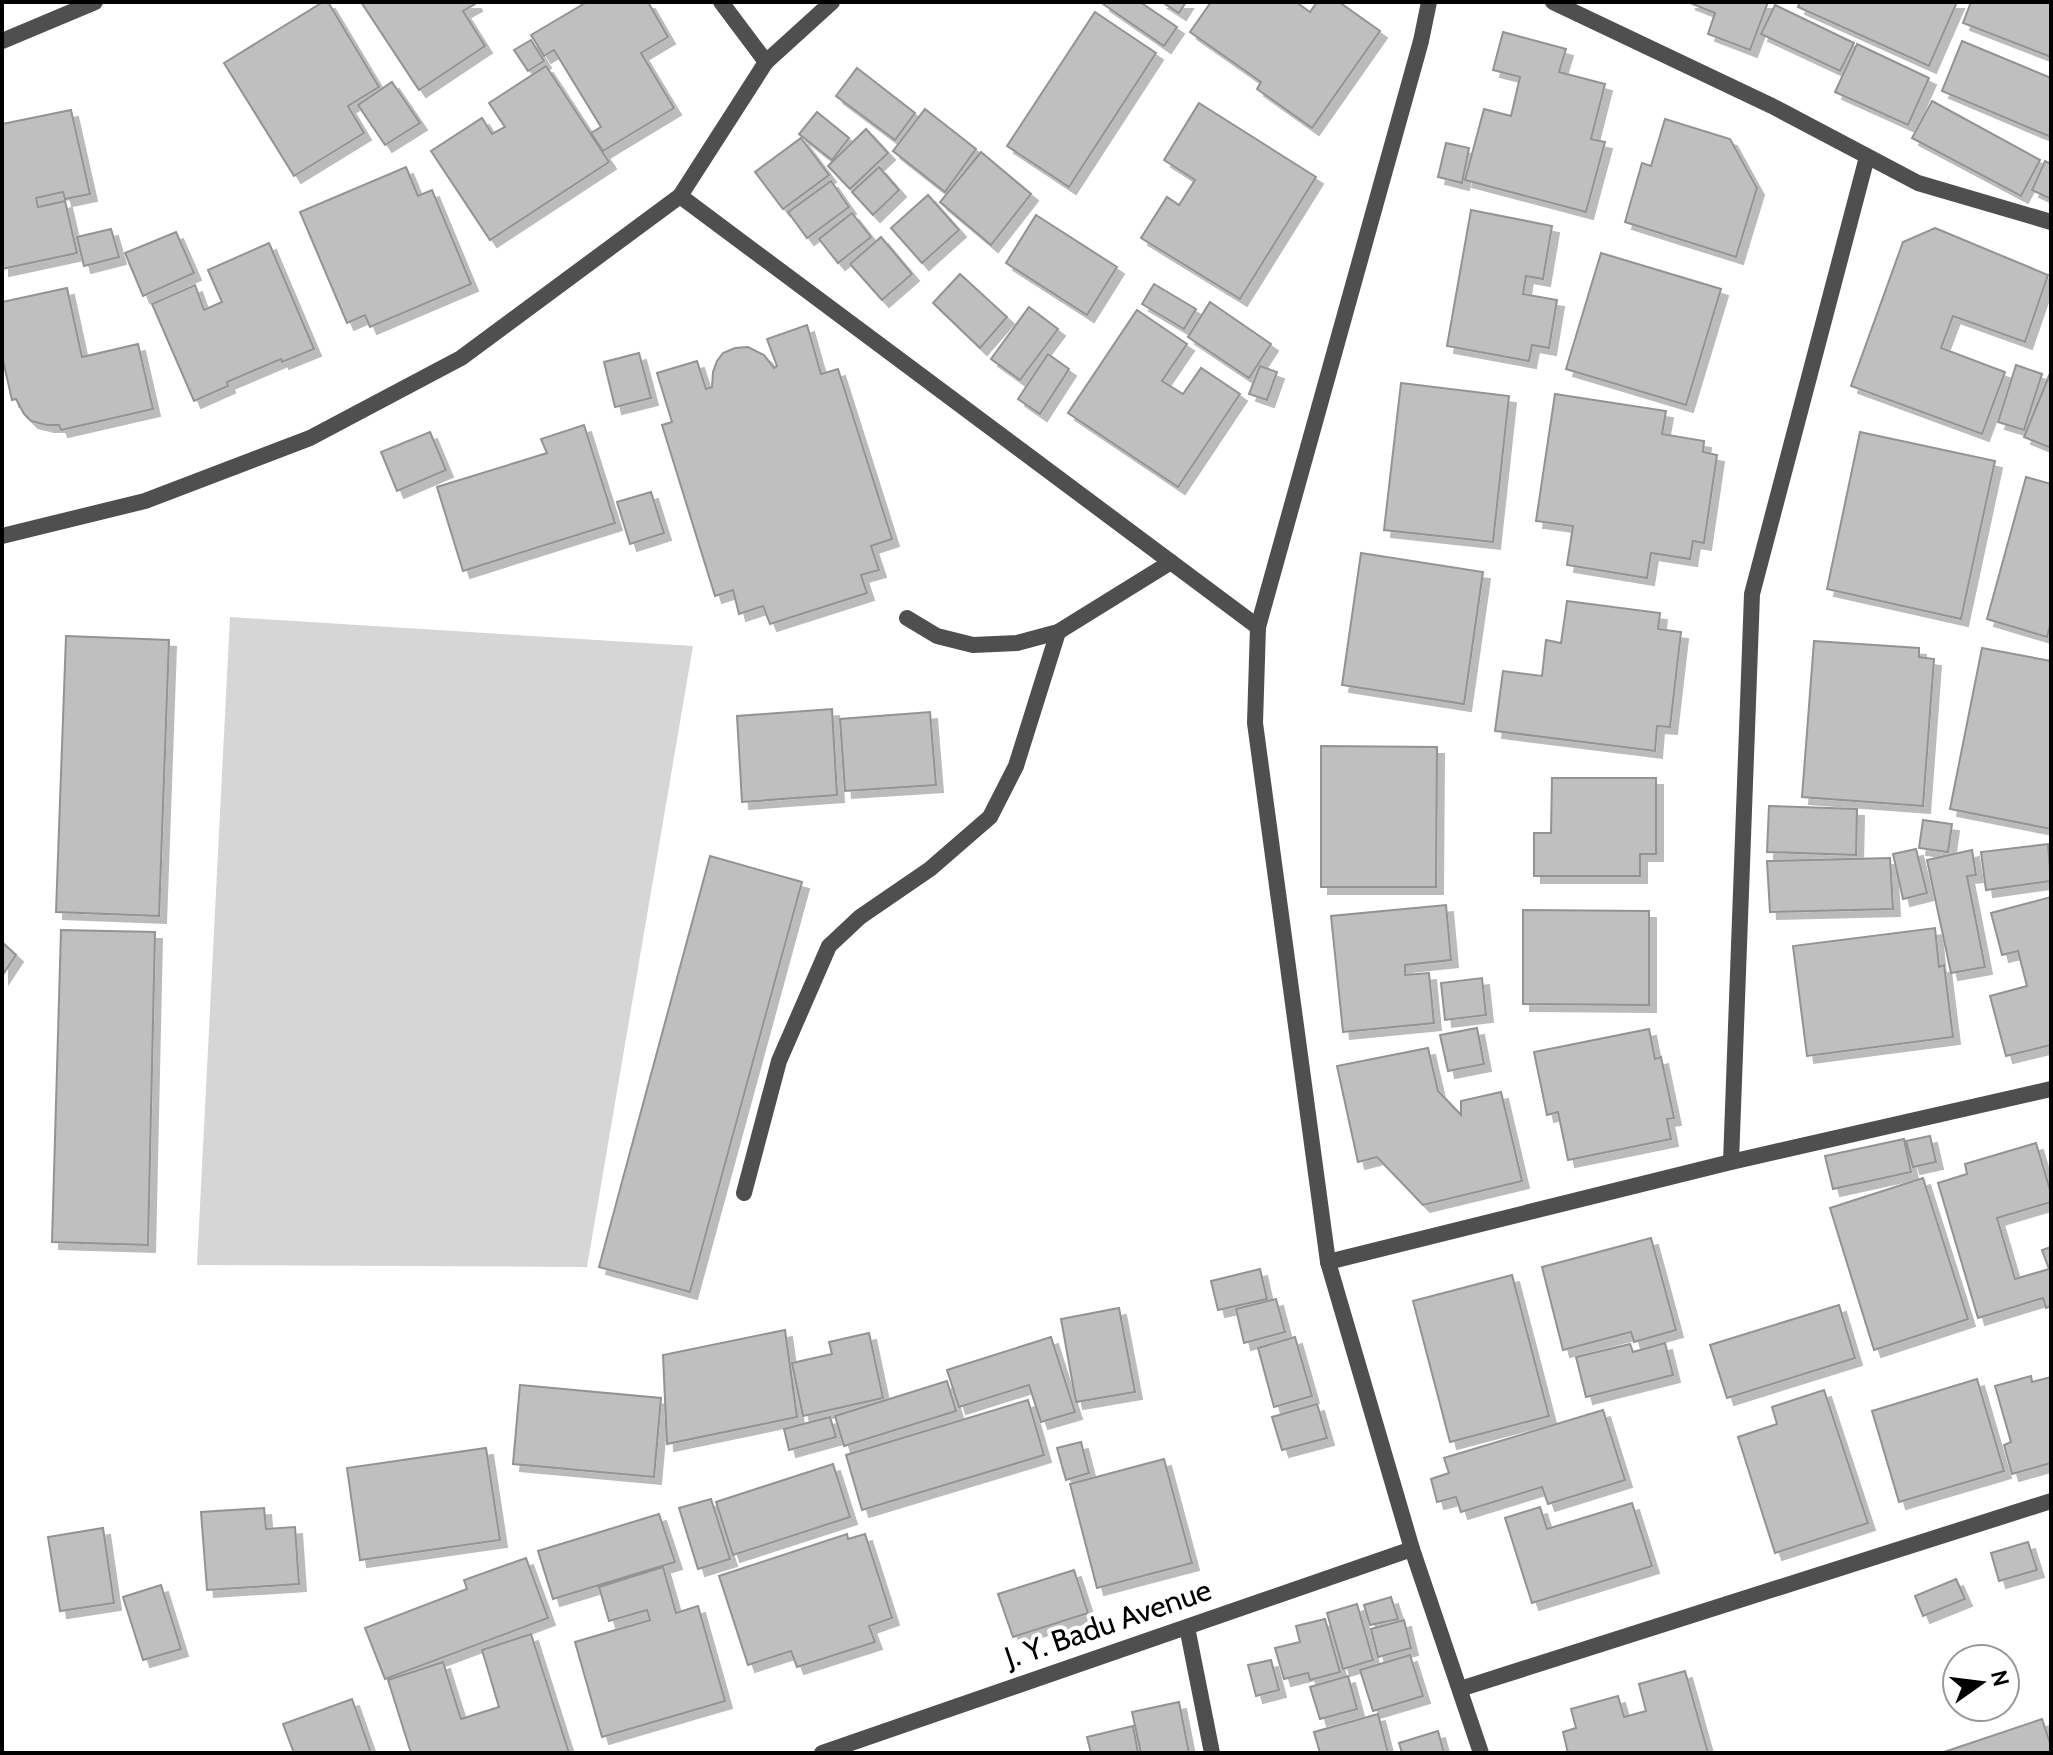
<svg xmlns="http://www.w3.org/2000/svg" width="2053" height="1755" font-family="Cabin,sans-serif">
<style>
.green{fill:#d6d6d6}
.building{fill:#bfbfbf;stroke:#939393;stroke-width:2;filter:url(#shadow)}
.lines{fill:none;stroke-linecap:round;stroke-linejoin:round}
.lane{stroke:#4f4f4f;stroke-width:16}
.street{stroke:#4f4f4f;stroke-width:16}
.labels{text-anchor:middle;stroke-width:8;stroke-linejoin:round;paint-order:stroke}
.street-label{font-size:30px;fill:#000;stroke:#fff}
</style>
<defs>
<filter id="shadow"><feDropShadow dx="7" dy="7" stdDeviation="0" flood-color="#0004"/></filter>
</defs>
<rect width="100%" height="100%" fill="#fff"/>
<path class="green" d="M230,617L693,646L587,1267L197,1265Z"/>
<g class="building">
<path d="M323,2H328L379,87L348,106L364,133L294,176L224,63Z"/>
<path d="M361,2H474L475,4L463,11L485,46L419,90Z"/>
<path d="M587,2H648L668,37L641,53L674,108L603,151L591,133L601,127L554,50L544,56L531,35Z"/>
<path d="M1104,2H1140L1177,27L1164,46L1103,4Z"/>
<path d="M1162,2H1186L1179,13Z"/>
<path d="M1211,2H1296L1310,12L1317,2H1339L1380,31L1312,128L1257,89L1261,82L1190,32Z"/>
<path d="M1688,2H1768L1750,50L1708,34L1715,13Z"/>
<path d="M1800,2H1957L1929,66L1798,7Z"/>
<path d="M1971,2H2051V57L1963,23Z"/>
<path d="M1775,5L1854,43L1840,71L1761,34Z"/>
<path d="M1095,12L1156,53L1069,187L1007,146Z"/>
<path d="M1503,32L1566,49L1559,72L1605,84L1591,139L1605,142L1586,212L1465,180L1484,109L1511,116L1520,77L1493,70Z"/>
<path d="M531,40L544,61L528,71L514,50Z"/>
<path d="M1962,41L2051,78V137L1942,91Z"/>
<path d="M1857,44L1929,78L1908,125L1835,92Z"/>
<path d="M546,66L609,162L490,240L431,151L482,118L492,134L505,127L489,103Z"/>
<path d="M857,68L915,113L895,140L836,96Z"/>
<path d="M392,82L420,123L385,145L358,105Z"/>
<path d="M1932,101L2040,160L2021,196L1912,138Z"/>
<path d="M1199,103L1316,177L1240,299L1141,238L1167,197L1179,205L1195,180L1164,160Z"/>
<path d="M925,109L976,149L945,192L893,151Z"/>
<path d="M71,110L90,194L65,199L63,192L36,198L38,207L65,201L77,253L2,269V124Z"/>
<path d="M817,112L849,138L832,160L799,134Z"/>
<path d="M1665,119L1730,139L1757,188L1736,257L1625,222L1642,163L1651,166Z"/>
<path d="M866,129L888,153L850,189L828,166Z"/>
<path d="M801,138L829,175L783,209L755,172Z"/>
<path d="M1446,143L1469,148L1462,183L1438,177Z"/>
<path d="M981,152L1031,194L991,245L940,202Z"/>
<path d="M2045,161L2051,164V199L2032,190Z"/>
<path d="M406,167L418,196L432,190L471,284L370,327L365,315L347,323L300,212Z"/>
<path d="M879,167L899,190L873,215L852,192Z"/>
<path d="M831,181L849,207L807,238L788,212Z"/>
<path d="M928,195L959,230L922,263L891,228Z"/>
<path d="M1471,210L1552,226L1543,279L1526,276L1523,294L1557,300L1549,348L1532,345L1529,361L1447,346Z"/>
<path d="M852,213L871,237L838,263L819,239Z"/>
<path d="M1036,215L1117,267L1087,315L1006,263Z"/>
<path d="M1935,228L2048,275L2025,342L1953,316L1941,348L2005,372L1982,434L1851,386L1903,242Z"/>
<path d="M111,229L119,257L84,266L77,237Z"/>
<path d="M176,232L194,273L143,296L125,253Z"/>
<path d="M881,237L912,274L882,300L850,264Z"/>
<path d="M269,243L314,349L282,362L281,359L227,382L228,386L194,401L152,304L195,285L204,310L222,302L208,270Z"/>
<path d="M1601,253L1721,289L1686,405L1566,369Z"/>
<path d="M960,274L1007,317L980,348L933,303Z"/>
<path d="M1154,284L1196,309L1184,329L1142,304Z"/>
<path d="M67,288L82,357L138,344L153,409L61,430L59,425H47L31,421L24,414L16,399L12,400L2,356V302Z"/>
<path d="M1210,302L1271,344L1249,378L1188,337Z"/>
<path d="M1029,307L1058,329L1020,380L991,359Z"/>
<path d="M1137,310L1187,344L1162,381L1183,394L1201,368L1240,394L1178,487L1068,413Z"/>
<path d="M807,325L821,374L838,369L892,539L871,546L879,570L861,575L867,593L770,624L763,606L739,614L733,590L715,596L662,425L672,422L657,373L697,361L706,389L712,387L713,372L717,361L723,353L735,348L748,347L764,355L774,368L777,366L767,339Z"/>
<path d="M639,353L651,398L615,407L604,362Z"/>
<path d="M1048,354L1069,369L1040,414L1018,399Z"/>
<path d="M2016,365L2042,374L2024,430L1998,422Z"/>
<path d="M1260,366L1277,372L1267,400L1249,394Z"/>
<path d="M2051,371V448L2024,437Z"/>
<path d="M1401,383L1509,396L1493,542L1384,530Z"/>
<path d="M1555,394L1666,411L1662,434L1704,441L1703,452L1717,455L1704,543L1693,541L1690,559L1651,553L1647,578L1567,565L1573,526L1536,521Z"/>
<path d="M584,425L615,523L463,571L437,487L547,453L541,439Z"/>
<path d="M430,432L446,470L397,491L381,452Z"/>
<path d="M1860,432L1995,461L1961,619L1827,589Z"/>
<path d="M2026,477L2051,484V622L2047,637L1987,619Z"/>
<path d="M651,492L664,533L630,544L617,502Z"/>
<path d="M1361,553L1483,572L1464,704L1342,685Z"/>
<path d="M1567,601L1660,613L1658,629L1681,632L1670,727L1657,726L1655,751L1495,731L1503,671L1542,676L1546,640L1561,643Z"/>
<path d="M66,636L169,640L159,916L56,912Z"/>
<path d="M1814,641L1919,648V657L1934,659L1923,806L1802,797Z"/>
<path d="M1982,648L2051,661V829L1950,809Z"/>
<path d="M832,709L837,795L742,802L737,716Z"/>
<path d="M930,712L936,785L845,791L840,719Z"/>
<path d="M1321,746L1437,747L1436,887H1321Z"/>
<path d="M1552,778H1656V854H1640V876H1534V833H1551Z"/>
<path d="M1769,806L1857,809L1856,855L1767,852Z"/>
<path d="M1923,820L1952,824L1948,852L1919,848Z"/>
<path d="M2048,844L2051,881L1986,890L1981,852Z"/>
<path d="M1916,849L1927,893L1903,899L1893,854Z"/>
<path d="M1972,850L1976,875L1967,876L1985,967L1951,973L1927,860Z"/>
<path d="M710,856L802,882L690,1292L599,1267Z"/>
<path d="M1890,858L1893,909L1770,912L1767,861Z"/>
<path d="M2051,897V1045L2006,1056L1990,996L2027,986L2018,951L2002,955L1991,913Z"/>
<path d="M1446,905L1451,960L1405,965V975L1429,973L1434,1023L1343,1032L1331,916Z"/>
<path d="M1523,910L1649,911V1005L1523,1004Z"/>
<path d="M1935,928L1939,967L1944,965L1953,1037L1807,1056L1793,946Z"/>
<path d="M61,930L155,932L148,1245L52,1242Z"/>
<path d="M2,942L16,955L2,976Z"/>
<path d="M1482,978L1486,1015L1445,1020L1441,983Z"/>
<path d="M1477,1028L1484,1064L1448,1071L1440,1035Z"/>
<path d="M1649,1029L1655,1059L1661,1057L1674,1118L1667,1119L1671,1139L1568,1160L1558,1112L1547,1115L1534,1052Z"/>
<path d="M1428,1048L1438,1091L1461,1115V1101L1501,1092L1522,1181L1423,1205L1377,1157L1358,1162L1337,1066Z"/>
<path d="M1930,1136L1936,1162L1913,1167L1906,1141Z"/>
<path d="M1904,1139L1911,1172L1833,1189L1825,1156Z"/>
<path d="M2036,1143L2051,1193V1202L1997,1218L2015,1279L2049,1269L2042,1250L2051,1247V1306L2046,1308L2043,1298L1978,1318L1938,1183L1967,1174L1965,1164Z"/>
<path d="M1923,1178L1968,1319L1874,1350L1830,1208Z"/>
<path d="M1651,1238L1676,1330L1634,1342L1631,1332L1563,1350L1542,1267Z"/>
<path d="M1260,1269L1267,1299L1218,1310L1211,1281Z"/>
<path d="M1512,1275L1549,1416L1450,1442L1413,1301Z"/>
<path d="M1276,1299L1285,1332L1244,1343L1236,1309Z"/>
<path d="M1839,1305L1855,1358L1727,1398L1710,1345Z"/>
<path d="M1119,1308L1135,1392L1076,1402L1061,1319Z"/>
<path d="M785,1330L797,1417L667,1444L663,1355Z"/>
<path d="M869,1333L883,1398L803,1416L792,1363L832,1354L829,1342Z"/>
<path d="M1051,1337L1075,1412L1041,1422L1029,1385L959,1407L947,1370Z"/>
<path d="M1295,1337L1312,1396L1274,1407L1258,1348Z"/>
<path d="M1665,1343L1673,1375L1586,1397L1576,1357L1630,1344L1633,1352Z"/>
<path d="M2031,1376L2032,1382L2051,1377V1463L2012,1474L2004,1445L2011,1442L1995,1386Z"/>
<path d="M1977,1379L2004,1471L1899,1502L1872,1411Z"/>
<path d="M947,1381L956,1411L844,1446L835,1416Z"/>
<path d="M520,1385L661,1398L654,1477L513,1464Z"/>
<path d="M1824,1390L1868,1523L1775,1553L1738,1437L1777,1424L1772,1407Z"/>
<path d="M1028,1400L1044,1455L862,1510L846,1455Z"/>
<path d="M1317,1404L1327,1438L1282,1450L1272,1417Z"/>
<path d="M1603,1410L1625,1480L1548,1504L1542,1487L1461,1512L1456,1497L1437,1502L1431,1479L1449,1473L1444,1458Z"/>
<path d="M830,1417L836,1437L789,1450L784,1429Z"/>
<path d="M1081,1442L1089,1473L1066,1480L1057,1448Z"/>
<path d="M486,1448L500,1540L360,1560L347,1468Z"/>
<path d="M1164,1459L1192,1563L1097,1588L1070,1484Z"/>
<path d="M833,1464L850,1517L733,1555L716,1502Z"/>
<path d="M711,1499L730,1559L698,1569L679,1508Z"/>
<path d="M1632,1503L1652,1566L1532,1603L1505,1518L1540,1507L1547,1529Z"/>
<path d="M264,1508L266,1529L295,1527L299,1584L207,1590L201,1512Z"/>
<path d="M659,1514L675,1562L553,1599L538,1551Z"/>
<path d="M103,1528L114,1603L60,1611L48,1537Z"/>
<path d="M847,1534L848,1539L865,1534L892,1618L869,1626L875,1642L797,1667L791,1651L748,1665L719,1576Z"/>
<path d="M2028,1542L2037,1570L1999,1581L1991,1553Z"/>
<path d="M526,1558L548,1618L385,1679L365,1628L467,1589L464,1580Z"/>
<path d="M663,1567L676,1613L698,1606L725,1701L602,1737L575,1642L650,1620L647,1610L609,1621L599,1587Z"/>
<path d="M1074,1570L1088,1613L1013,1637L998,1594Z"/>
<path d="M1956,1579L1965,1599L1923,1616L1915,1596Z"/>
<path d="M161,1585L181,1649L143,1660L123,1597Z"/>
<path d="M1391,1597L1398,1619L1370,1625L1364,1605Z"/>
<path d="M1357,1604L1373,1660L1343,1669L1327,1613Z"/>
<path d="M1325,1619L1340,1672L1310,1680L1308,1673L1284,1679L1275,1648L1300,1642L1296,1626Z"/>
<path d="M1404,1620L1411,1648L1378,1657L1371,1629Z"/>
<path d="M531,1634L569,1753H411L388,1680L443,1662L461,1719L499,1707L482,1650Z"/>
<path d="M1410,1655L1423,1696L1373,1711L1360,1670Z"/>
<path d="M1271,1660L1279,1690L1256,1696L1248,1665Z"/>
<path d="M1685,1671L1708,1753H1568L1563,1732L1576,1728L1571,1709L1618,1696L1624,1717L1646,1711L1639,1684Z"/>
<path d="M1348,1676L1357,1709L1320,1719L1310,1687Z"/>
<path d="M352,1699L371,1753H294L283,1724Z"/>
<path d="M1179,1702L1189,1753H1141L1132,1712Z"/>
<path d="M1378,1714L1388,1753H1320L1314,1732Z"/>
<path d="M2042,1719L2051,1746V1753H1941Z"/>
<path d="M1133,1726L1138,1753H1091L1087,1737Z"/>
<path d="M1438,1731L1444,1753H1402L1399,1743Z"/>
</g>
<g class="lines">
<g class="lane">
<path d="M907,618L937,636L973,645L1017,643L1058,632L1171,562"/>
<path d="M744,1193L779,1061L829,946L860,917L930,869L990,817L1016,766L1058,632"/>
</g>
<g class="street">
<path d="M721,2L766,62"/>
<path d="M1429,2L1421,41L1258,627L1255,723L1328,1262L1412,1549L1481,1753"/>
<path d="M1553,2L1772,106L1918,183L2051,222"/>
<path d="M2,41L95,2"/>
<path d="M680,196L1258,627"/>
<path d="M2,536L145,501L310,438L461,358L680,196L766,62L832,2"/>
<path d="M1731,1162L1752,594L1867,157"/>
<path d="M1328,1262L1731,1162L2051,1089"/>
<path d="M1187,1627L1212,1753"/>
<path d="M1460,1689L2051,1501"/>
<path d="M822,1753L1412,1549"/>
</g>
</g>
<g class="labels">
<g class="street-label">
<text transform="translate(1108 1624) rotate(-19)" y="10">J. Y. Badu Avenue</text>
</g>
</g>
<rect width="2053" height="1755" fill="none" stroke="#000000" stroke-width="8"/>
<g transform="translate(1981 1683) rotate(76)"><circle r="38" fill="#ffffff" stroke="#999999" stroke-width="2"/>
<path d="M0-6L14 30L0 20L-14 30Z" fill="#000000"/>
<text y="-12" font-size="22" font-weight="bold" text-anchor="middle" fill="#000000">N</text>
</g>
</svg>
